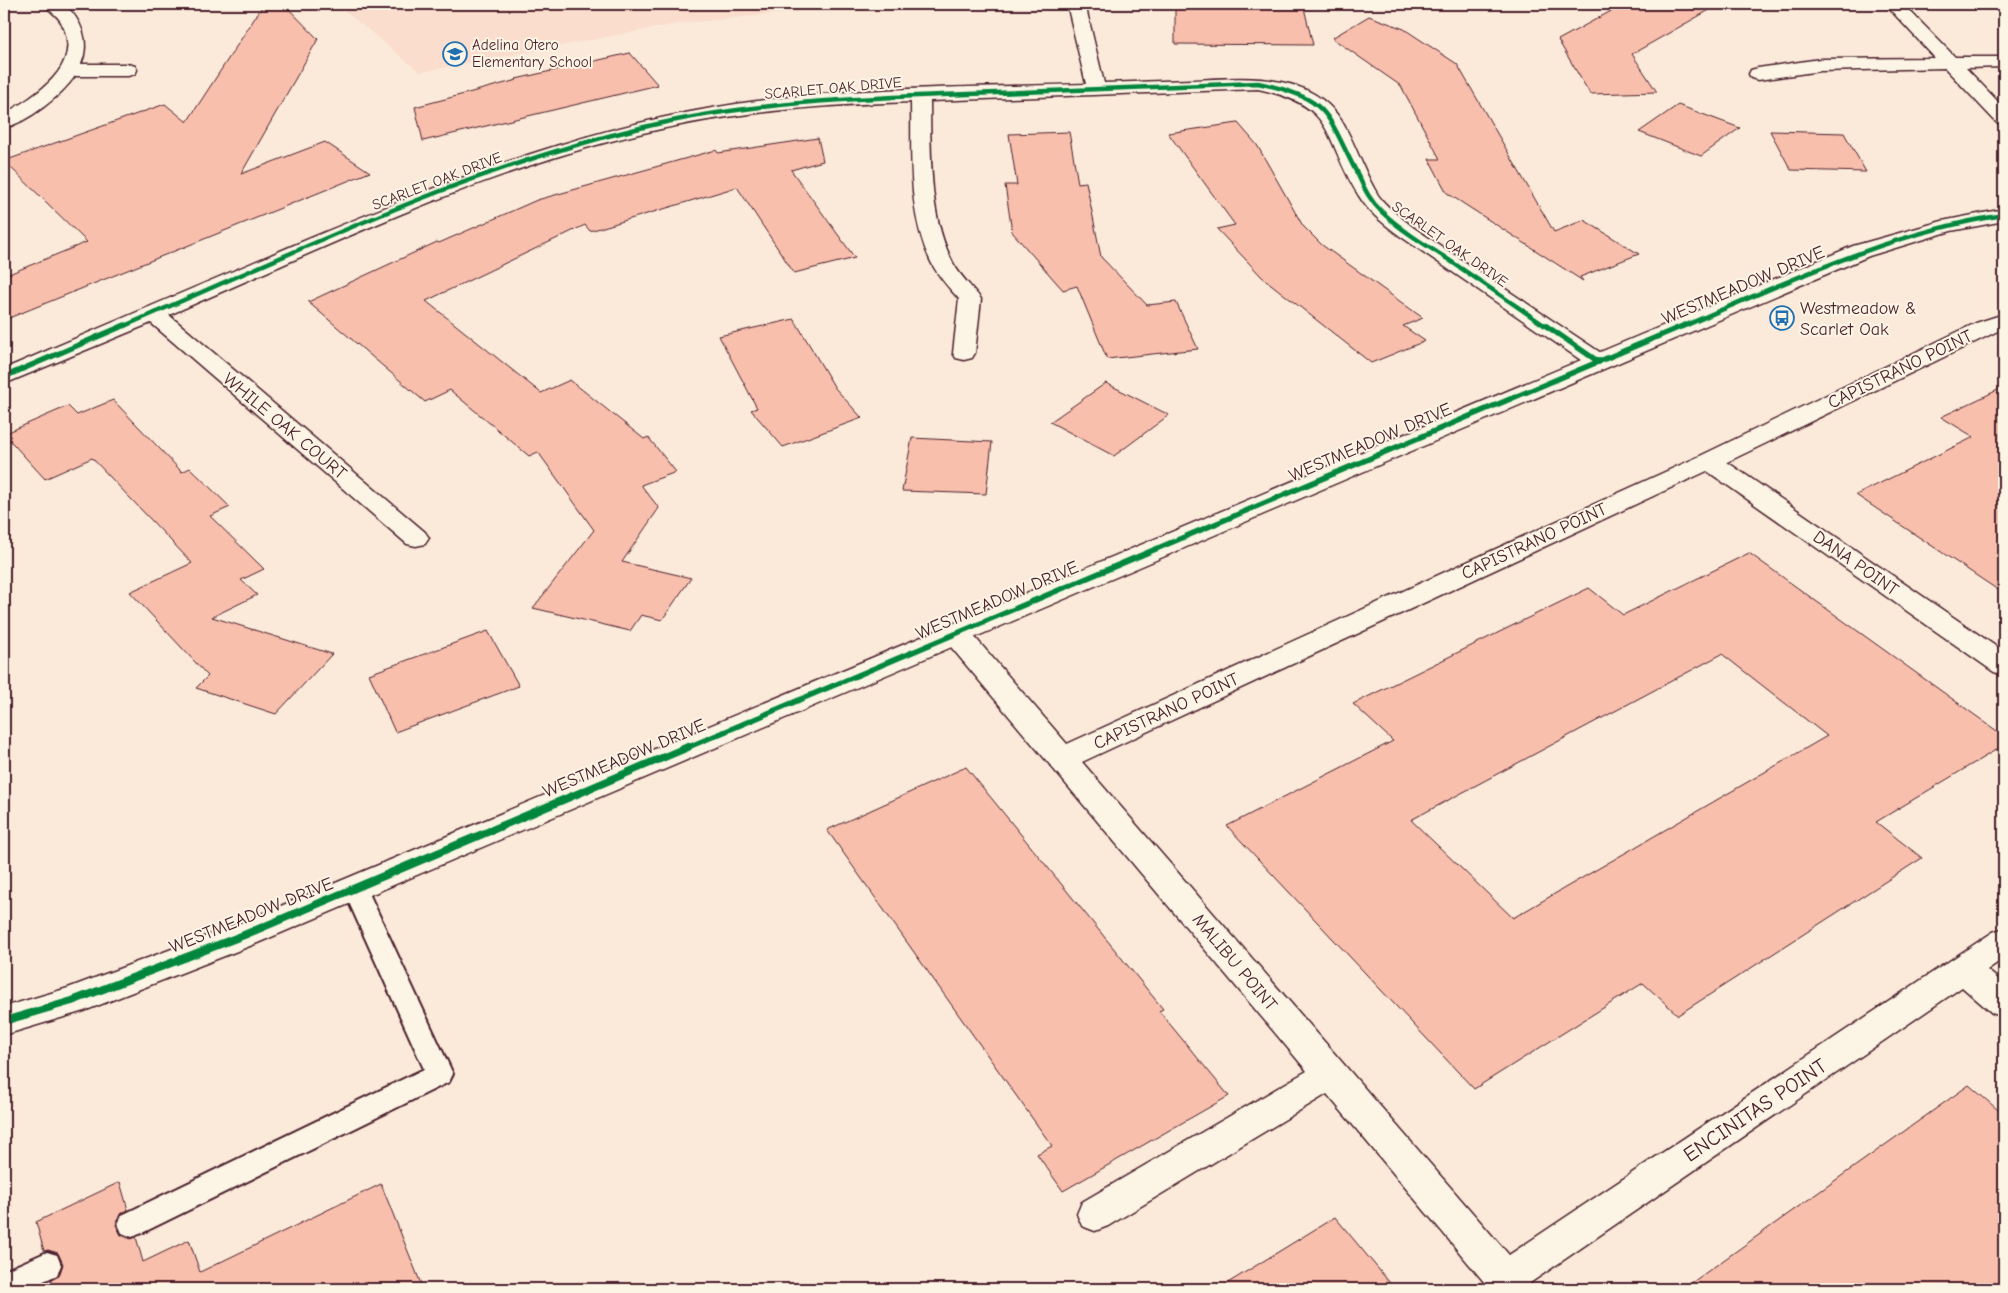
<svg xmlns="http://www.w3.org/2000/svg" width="2008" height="1293" font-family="'Comic Neue',sans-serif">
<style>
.built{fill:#faddcc}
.building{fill:#f8bfad;stroke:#4a1f2b;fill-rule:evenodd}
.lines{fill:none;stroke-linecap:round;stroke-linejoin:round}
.lane-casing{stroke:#4a1f2b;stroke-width:4}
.street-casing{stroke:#4a1f2b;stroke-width:3}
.secondary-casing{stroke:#4a1f2b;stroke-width:3}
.lane{fill:#fcf5e5;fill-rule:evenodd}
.street{fill:#fcf5e5;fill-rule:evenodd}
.secondary{fill:#fcf5e5;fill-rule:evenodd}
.cycleway-far2-casing{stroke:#fcf5e5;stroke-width:7}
.cycleway-far1-casing{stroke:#fcf5e5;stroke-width:9}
.cycleway-casing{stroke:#fcf5e5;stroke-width:11}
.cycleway-far2{stroke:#00873e;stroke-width:4.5}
.cycleway-far1{stroke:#00873e;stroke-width:5.5}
.cycleway{stroke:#00873e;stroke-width:8}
.labels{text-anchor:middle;stroke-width:4;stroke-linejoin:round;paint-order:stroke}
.far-poi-label{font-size:15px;fill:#4a1f2b;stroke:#fcf5e5;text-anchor:start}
.far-street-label{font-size:15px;fill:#4a1f2b;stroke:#fcf5e5}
.street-label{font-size:18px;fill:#4a1f2b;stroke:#fcf5e5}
.poi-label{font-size:18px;fill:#4a1f2b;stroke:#fcf5e5;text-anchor:start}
.near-street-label{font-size:21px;fill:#4a1f2b;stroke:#fcf5e5}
</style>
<rect width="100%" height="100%" fill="#fbeada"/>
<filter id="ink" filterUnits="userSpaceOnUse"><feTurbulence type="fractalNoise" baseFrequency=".02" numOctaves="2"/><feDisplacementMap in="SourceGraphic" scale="10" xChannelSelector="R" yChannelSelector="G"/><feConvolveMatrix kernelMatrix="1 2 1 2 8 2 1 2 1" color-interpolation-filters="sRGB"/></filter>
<g filter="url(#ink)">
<path class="built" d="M336,4H1022L801,11L677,24L420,72Z"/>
<g class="building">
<path d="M264,4H284L318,39L241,174L325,142L370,172L4,320V276L87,242L4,161L165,104L187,122Z"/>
<path d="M1624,4H1720L1632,54L1657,92L1590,94L1558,40Z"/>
<path d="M1175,8H1304L1313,45L1175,44Z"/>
<path d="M1369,16L1404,29L1457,64L1554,232L1584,220L1639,254L1580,277L1583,281L1447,193L1429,159H1440L1401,86L1332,38Z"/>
<path d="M630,53L658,85L423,141L415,107L517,80L516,79Z"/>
<path d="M1678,105L1740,128L1701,156L1639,132Z"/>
<path d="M1238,123L1257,145L1303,226L1322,245L1423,318L1403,326L1425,341L1371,363L1262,277L1217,229L1235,225L1168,133Z"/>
<path d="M1770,131L1844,133L1866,172L1791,170Z"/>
<path d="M1069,132L1078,183L1086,182L1101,257L1147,305L1176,302L1198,349L1107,359L1077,286L1063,290L1012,232L1005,185H1017L1009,134Z"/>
<path d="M818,138L823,161L791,170L855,258L794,273L737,187L590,231L585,225L426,301L541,393L570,380L644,439L648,437L676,472L641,485L659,508L622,562L691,578L662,620L641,615L630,631L533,608L594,530L538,452L529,456L450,390L425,402L308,302L437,242L439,243L537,200L716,150L718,153Z"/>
<path d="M794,319L835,388L862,418L783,447L751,410L757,408L719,336Z"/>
<path d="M1106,383L1169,415L1114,456L1050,422Z"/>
<path d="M2004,387V594L1856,495L1974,437L1941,417Z"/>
<path d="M113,400L182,472L190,468L230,507L210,516L264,569L241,580L257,595L212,617L332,654L276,714L196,688L208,676L130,592L192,563L92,458L45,479L4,434L68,406L77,415Z"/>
<path d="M912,438L992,442L986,494L902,491Z"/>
<path d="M1749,553L2004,736V745L1876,822L1922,858L1678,1015L1643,983L1474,1089L1227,826L1393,741L1353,704L1589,588L1623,615ZM1722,654L1827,736L1513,918L1411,820Z"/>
<path d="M488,631L519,686L395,732L369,674Z"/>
<path d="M966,767L1163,1009L1159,1011L1229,1096L1063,1191L1037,1154L1052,1146L827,830Z"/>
<path d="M1969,1085L2004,1115V1289H1683Z"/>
<path d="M120,1182L128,1210L120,1214L116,1225L121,1235L131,1239L136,1237L143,1262L189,1240L200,1272L381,1184L423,1289H53L51,1280L59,1276L63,1264L58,1253L48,1250L44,1251L36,1222Z"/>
<path d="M1335,1217L1395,1289H1218Z"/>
</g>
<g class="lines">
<g class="lane-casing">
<g id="lane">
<path d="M355,879L364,882L367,889L453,1074L449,1082L142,1233L132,1237L122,1233L118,1224L122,1215L424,1069L343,889L346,882Z"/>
<path d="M47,1252L57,1255L61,1265L57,1275L26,1289H4V1271Z"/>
</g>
</g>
<g class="street-casing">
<g id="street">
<path d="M44,4H64C81,19 91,42 81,64H128L135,66L137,70L135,74L128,76H75C61,96 28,122 4,128V114C35,96 84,67 62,24C58,15 49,11 44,4Z"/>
<path d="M1067,4H1085L1104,83C1133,82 1162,81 1191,80C1242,78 1309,70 1341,120C1356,144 1363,171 1378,195C1387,208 1402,218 1414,228L1607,357L1611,362L1607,367L1599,369L1591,367L1400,236C1384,224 1369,213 1359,196C1322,138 1339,106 1258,89L930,101C931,154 928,214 953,263C960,276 972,287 981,299L975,353L972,358L964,360L956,358L953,353L959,299C949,288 938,276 931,262C907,213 912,155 911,102C821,105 731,112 643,133C478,172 324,248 169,315L425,532L429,538L425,544L416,546L407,544L151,323L4,384V369C100,328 196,287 292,246C428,189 565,133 712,108C835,86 961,88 1086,84Z"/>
<path d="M1885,4H1903L1955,57H2004V67L1966,68L2004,108V125L1997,123L1945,68L1820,71L1758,80L1751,78L1749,74L1751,70L1758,68L1820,59L1935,58Z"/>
<path d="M2004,314V328L1727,462L2004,652V675L1994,672L1707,471L1082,762L1509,1255L1993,932L2004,928V958L1987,970L2004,984V1017L1992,1013L1962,987L1530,1283L1533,1289H1490L1327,1094L1108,1226L1095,1231L1082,1226L1077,1214L1082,1202L1307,1071L946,641L942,634L946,627L956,625L966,627L1067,744L1700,456L1976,323Z"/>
</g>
</g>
<g class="secondary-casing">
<path id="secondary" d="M2004,209V221L1951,231L1869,256L255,944L84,1011L4,1035V1007L68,988L233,926L1853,246L1942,221Z"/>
</g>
<use href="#lane" class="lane"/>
<use href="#street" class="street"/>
<use href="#secondary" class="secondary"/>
<g class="cycleway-far2-casing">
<g id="cycleway-far2">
<path d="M122,327C292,254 460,171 640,128C748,102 858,98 969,94C1065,90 1162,87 1258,83C1334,99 1326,116 1359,177C1365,190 1371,202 1382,212C1401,230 1424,244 1446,258C1480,281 1513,304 1547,327"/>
<path d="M1682,327C1787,282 1890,232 2004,215"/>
</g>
</g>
<g class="cycleway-far1-casing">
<g id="cycleway-far1">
<path d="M1545,325L1599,362"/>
<path d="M4,377L125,325"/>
<path d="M686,748L1685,325"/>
</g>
</g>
<g class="cycleway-casing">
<path id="cycleway" d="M4,1021L72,1001L244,935L688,747"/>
</g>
<use href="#cycleway-far2" class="cycleway-far2"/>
<use href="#cycleway-far1" class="cycleway-far1"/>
<use href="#cycleway" class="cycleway"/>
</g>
</g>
<defs>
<g id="school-ring" transform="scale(1.25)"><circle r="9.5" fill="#fcf5e5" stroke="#1f6fb2" stroke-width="1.5"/><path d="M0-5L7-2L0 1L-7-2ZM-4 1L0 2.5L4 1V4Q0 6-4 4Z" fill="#1f6fb2"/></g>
<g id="bus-ring" transform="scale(1.25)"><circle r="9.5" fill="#fcf5e5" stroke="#1f6fb2" stroke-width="1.5"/><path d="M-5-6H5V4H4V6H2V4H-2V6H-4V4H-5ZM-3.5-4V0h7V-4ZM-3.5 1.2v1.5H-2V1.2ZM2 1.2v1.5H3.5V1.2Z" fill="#1f6fb2"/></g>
</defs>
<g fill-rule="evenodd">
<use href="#school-ring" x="455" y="54"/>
<use href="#bus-ring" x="1782" y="318"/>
</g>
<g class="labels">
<g class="far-poi-label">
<text x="472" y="50">Adelina Otero<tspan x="472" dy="17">Elementary School</tspan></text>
</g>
<g class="far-street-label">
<text transform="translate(833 88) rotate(-5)" y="5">SCARLET OAK DRIVE</text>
<text transform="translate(437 181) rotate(-21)" y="5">SCARLET OAK DRIVE</text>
<text transform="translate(1450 244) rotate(35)" y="5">SCARLET OAK DRIVE</text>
</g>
<g class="street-label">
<text transform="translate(1743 285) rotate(-23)" y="6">WESTMEADOW DRIVE</text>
<text transform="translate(1900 369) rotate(-26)" y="6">CAPISTRANO POINT</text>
<text transform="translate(285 426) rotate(40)" y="6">WHILE OAK COURT</text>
<text transform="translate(1370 442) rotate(-23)" y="6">WESTMEADOW DRIVE</text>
<text transform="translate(1534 541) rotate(-25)" y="6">CAPISTRANO POINT</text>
<text transform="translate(1856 563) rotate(35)" y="6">DANA POINT</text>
<text transform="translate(997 600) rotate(-23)" y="6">WESTMEADOW DRIVE</text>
<text transform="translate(1166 711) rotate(-25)" y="6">CAPISTRANO POINT</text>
<text transform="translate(624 758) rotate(-23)" y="6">WESTMEADOW DRIVE</text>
<text transform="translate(251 915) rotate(-22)" y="6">WESTMEADOW DRIVE</text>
<text transform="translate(1235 962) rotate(50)" y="6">MALIBU POINT</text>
</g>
<g class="poi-label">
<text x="1800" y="314">Westmeadow &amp;<tspan x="1800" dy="21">Scarlet Oak</tspan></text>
</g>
<g class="near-street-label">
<text transform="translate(1755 1110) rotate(-34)" y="7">ENCINITAS POINT</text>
</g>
</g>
<rect width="2008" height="1293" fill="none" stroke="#fcf5e5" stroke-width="20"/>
<rect x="10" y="10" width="1988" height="1273" fill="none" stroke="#4a1f2b" stroke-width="2" filter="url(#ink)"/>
</svg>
